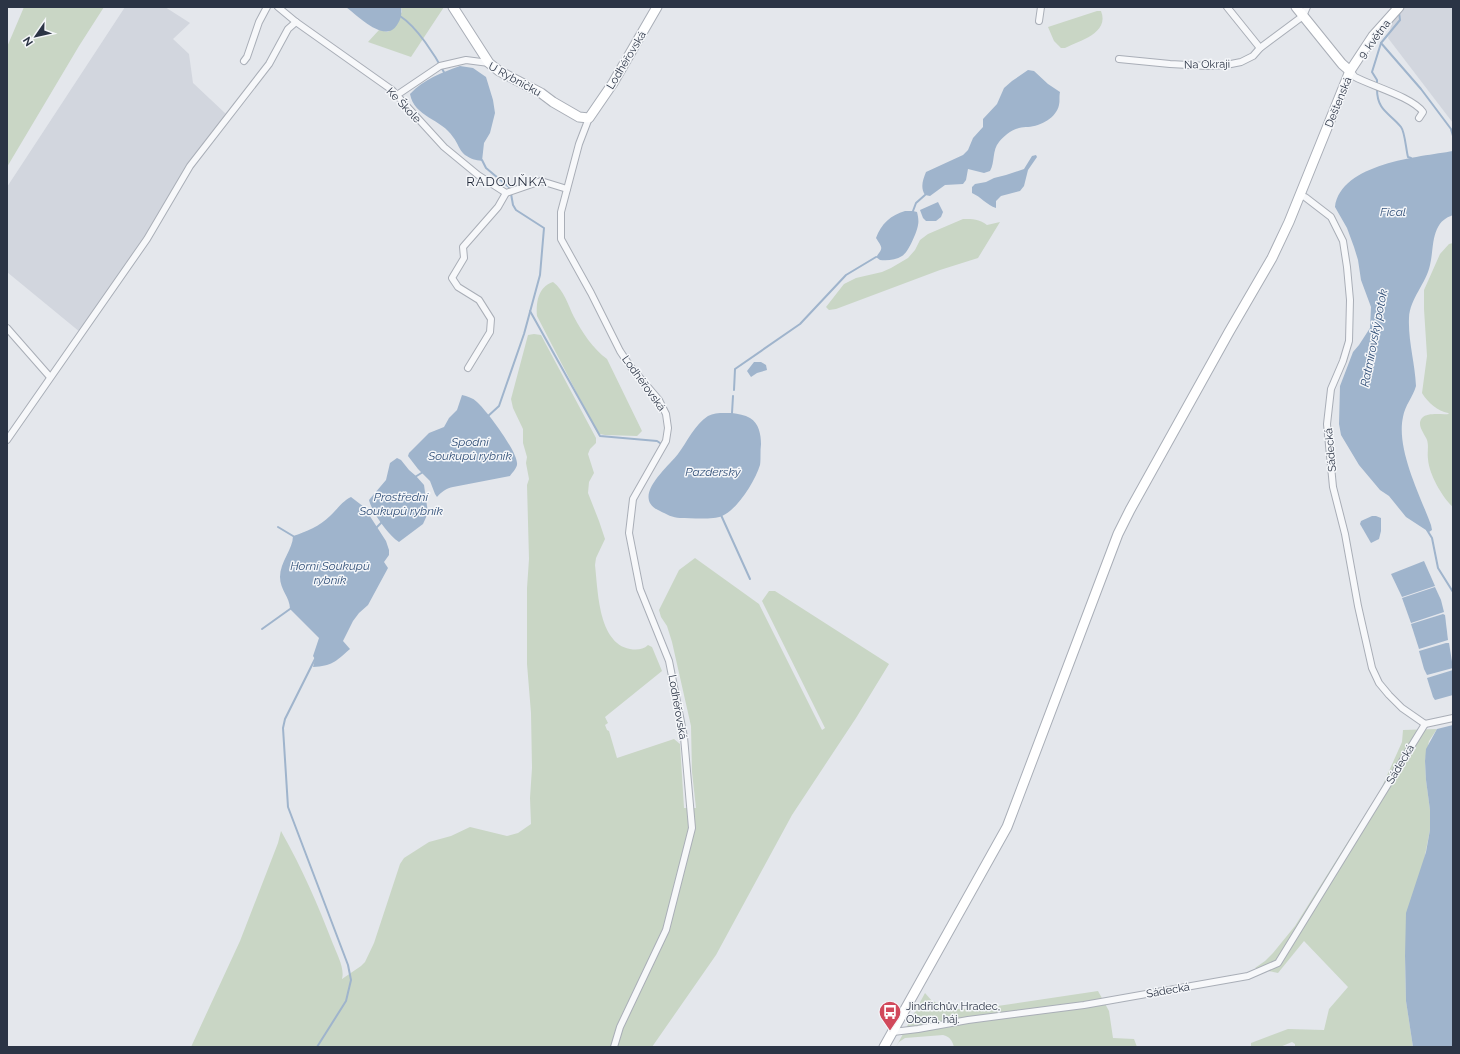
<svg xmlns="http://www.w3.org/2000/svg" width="1460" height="1054" font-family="Raleway,sans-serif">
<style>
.built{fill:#d2d6de}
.green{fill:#c9d6c5}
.water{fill:#9fb4cc}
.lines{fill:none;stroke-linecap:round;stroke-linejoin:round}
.stream{stroke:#9fb4cc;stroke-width:2}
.street-casing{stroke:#a9aeb7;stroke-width:8}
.secondary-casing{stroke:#a9aeb7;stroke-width:11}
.street{stroke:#f7f8fa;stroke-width:6}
.secondary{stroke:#fff;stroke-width:9}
.labels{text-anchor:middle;stroke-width:3;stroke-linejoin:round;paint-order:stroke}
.street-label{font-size:11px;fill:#2b3445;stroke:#f4f6f9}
.poi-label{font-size:11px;fill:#2b3445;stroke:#f4f6f9;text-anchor:start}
.water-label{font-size:12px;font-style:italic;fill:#34527a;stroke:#f4f6f9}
.quarter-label{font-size:13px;letter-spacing:1px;fill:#1d2536;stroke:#f4f6f9}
</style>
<rect width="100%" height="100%" fill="#e4e7ec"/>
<g class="built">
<path d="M125,7H165L190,23L173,39L189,54L193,83L226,114L187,166L145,236L80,332L7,272V187Z"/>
<path d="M1396,7H1453V123L1388,38Z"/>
</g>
<g class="green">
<path d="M24,7H104L79,46L7,167V47Z"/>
<path d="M401,7H444L411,57L368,42L379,30L388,32L402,12Z"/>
<path d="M1097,11H1101C1110,33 1079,41 1065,48H1061L1054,41L1048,27Z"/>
<path d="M963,219C973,219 979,219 987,225L1000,222L978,258L940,270L836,309L829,310L826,307L844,284L856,278L882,272L891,268L908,258L915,250L920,240L928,234Z"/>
<path d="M1453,243V507C1442,497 1429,474 1428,459C1427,453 1429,446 1427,440C1425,434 1416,425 1422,418C1428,412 1441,415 1449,414L1448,413C1438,411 1428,403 1422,393L1427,356L1424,309V290L1440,254L1449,244Z"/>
<path d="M553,282C564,290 568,305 574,317C582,332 593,349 607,359L642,431L637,436L605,435L600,434L597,432L537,316C536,302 538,287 553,282Z"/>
<path d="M534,334L541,335L596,438V443L590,449L588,454L594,473L589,482L588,493L599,521L605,539L596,558L595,565C598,590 598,643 630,649C636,650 643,650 648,645L652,647L662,671L605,717L608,723L605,725L607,730L609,731L617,758L674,739L680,744L684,808H696L692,772L691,726L672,642L667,626L661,617L659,610L679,570L695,558L759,604L822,730L825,728L762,601L769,591H775L889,664L856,718L792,815L716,955L652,1047H191L240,941L278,843L281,831C302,868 318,905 333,944C337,954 345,969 342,979L361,966L365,962L374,943L400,864L404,858L429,842L451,836L470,827L507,836L518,833L531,824L530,798L532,768L531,713L527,664V588L529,559L527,485L529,479L526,463L527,457L523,443V429L513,408L511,399L528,335Z"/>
<path d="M1437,729L1429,741L1425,761L1426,780L1430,810V830L1405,956L1406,1001L1413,1047H1295V1044L1292,1042L1280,1047H1251V1043L1288,1029L1324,1030L1329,1009L1348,987L1304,941L1278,973L1255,968L1265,961L1273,953L1295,926L1381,789L1402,742L1403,730Z"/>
<path d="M1098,991L1109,1011L1113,1038L1134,1039L1137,1047H954C952,1040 950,1037 943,1035L905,1038L899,1042L896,1047L925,993L932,1001L949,1006L953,1009H977Z"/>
</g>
<g class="water">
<path d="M346,7H401C402,14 401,19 397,25C385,44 358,16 346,7Z"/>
<path d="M460,66L473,68L486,77L493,100L495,113L490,133L484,143L482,161C475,160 471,159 465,155C459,150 458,143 453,137C442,119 414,117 410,94C424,79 441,73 460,66Z"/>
<path d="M1028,70L1034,71L1048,84L1060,92C1059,97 1060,101 1059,105C1056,118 1041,126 1028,127C1025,127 1022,127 1019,128C1011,130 1004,136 999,142C992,150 995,163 990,171L984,173L968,169L966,180L963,184L945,185L930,196L925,195C920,187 923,180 926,172L963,155L968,150L973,138L983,127V119L997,104L1004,88L1012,81Z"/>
<path d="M1453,151V215C1445,218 1441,221 1437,229C1432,240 1433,252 1430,265C1426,284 1410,298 1409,318C1408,341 1415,363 1416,386C1413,397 1405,405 1403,417C1396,449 1420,495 1431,525L1432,530L1429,532L1406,517L1389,496L1380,490L1359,465L1341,435L1339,424L1340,386L1353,352L1359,345L1370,328L1371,307L1361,280L1358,260L1354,247L1347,228L1335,207C1341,163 1419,157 1453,151Z"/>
<path d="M1036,155L1037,157L1028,170L1024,186L1020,191L1001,196L996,201V208C987,205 981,197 972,193V187L975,184L986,182L994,178L1006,175L1024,169L1032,156Z"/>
<path d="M938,202L943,212L941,217L936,221H926L923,218L920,210Z"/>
<path d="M905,211H913L917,212C918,216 919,221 918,225C917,232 908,253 902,256C896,260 887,261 880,260L876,257C884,247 882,248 876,238C881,224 891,215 905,211Z"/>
<path d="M754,362H761L766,365L767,370L757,373L751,377L747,371Z"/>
<path d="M462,395C467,396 473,398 477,402C486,410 519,453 517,465C516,469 512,473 510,476C491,480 472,483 453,487C447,488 441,492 437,497L435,494L430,481L418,469L408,456L409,453L429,433L444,427L449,418L457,410Z"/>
<path d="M732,413C738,414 745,415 750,418C759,423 761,435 761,444C760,451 761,459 760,465C755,481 738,509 722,516C713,520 691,518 680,518C673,518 666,514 660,511C630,498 667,468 678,454C687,442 695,424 708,416C715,412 725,413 732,413Z"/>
<path d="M397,458L401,460L409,470L416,476L424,485L428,513L423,524L399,542C388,535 372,512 369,500L386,480L390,463Z"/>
<path d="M351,497L364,507L386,541L389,550V555L384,562L388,568L368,605L359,613L353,621L343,641L350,649C335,662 332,666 313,667L315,659L313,656L319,638L290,609C290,597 280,590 280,577C280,562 293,549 293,536C306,532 320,526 330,516C337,510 341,502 351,497Z"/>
<path d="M1372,516H1376L1381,518V531L1379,539L1371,543L1360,524L1361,521Z"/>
<path d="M1424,561L1435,586L1402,597L1391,574Z"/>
<path d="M1435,587L1441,600L1444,612L1411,623L1402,598Z"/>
<path d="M1443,614L1445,615L1448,640L1419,649L1411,624Z"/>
<path d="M1446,643H1449L1453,668L1427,675L1424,669L1419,651Z"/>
<path d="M1453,670V695L1435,700L1433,697L1427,678Z"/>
<path d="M1453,725V1047H1413L1406,1001L1405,956L1406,913L1426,852L1430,830V810L1426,780L1425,761L1426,749L1437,729Z"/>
</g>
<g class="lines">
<g class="stream">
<path d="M1399,12L1400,20L1381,43L1421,89L1451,129L1453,136"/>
<path d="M400,16C417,27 435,55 445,74"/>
<path d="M1377,84V80L1372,72L1381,43"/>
<path d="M1377,89C1377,111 1390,113 1401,127C1405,132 1406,150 1408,157L1411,158"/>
<path d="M482,160L486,168L510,188L513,205L516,210L544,228L540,275L524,334L499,406L487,417"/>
<path d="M913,211L916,203L925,195"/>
<path d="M530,311L600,436L657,441L660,443"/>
<path d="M734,390L735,369L800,324L846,275L876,257"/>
<path d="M732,413L733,396"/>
<path d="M415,477L423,472"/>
<path d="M721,515L750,579"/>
<path d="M278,527L293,536"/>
<path d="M376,528L383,521"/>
<path d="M1427,530L1432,538L1438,568L1453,592"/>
<path d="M262,629L290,609"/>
<path d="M316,657L285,719L283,728L288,807L348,965L351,980L346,1001L317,1047"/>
</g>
<g class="street-casing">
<g id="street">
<path d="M278,7L296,22L392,90L444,147L478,175L506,193L541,181L567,189"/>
<path d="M1227,7L1260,48"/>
<path d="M1039,21L1041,7"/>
<path d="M1119,59L1170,64L1207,66L1226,65L1241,62L1253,56L1260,48L1303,16L1307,7"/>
<path d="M244,61L247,57L259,22L267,7"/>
<path d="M1350,71L1355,77C1372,86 1412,97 1423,112L1419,118"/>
<path d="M397,95L440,66L466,60L489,63"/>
<path d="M589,118L579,144L561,212V239L591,293L620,351L630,366L659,400L666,414L668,428L666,441L633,499L629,533L640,589L669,661L684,737L692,828L666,930L620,1027L614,1047"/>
<path d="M1299,195L1305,197L1331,217L1343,241L1347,267L1350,300L1349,341L1343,361L1331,389L1327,424L1333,487L1345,534L1358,606L1372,668L1379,683L1389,695L1402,708L1425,724"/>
<path d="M7,328L50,377"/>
<path d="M468,368L490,332L491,319L479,300L458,287L452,278L464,258L463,247L498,207L506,193"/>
<path d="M7,440L147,239L190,166L269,64L288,29L296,22"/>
<path d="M1425,724L1453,718"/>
<path d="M893,1032L918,1029L968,1020L1084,1005L1248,976L1278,963L1425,724"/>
</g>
</g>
<g class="secondary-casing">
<g id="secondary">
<path d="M453,7L489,63L499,71L541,93L553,102L579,117L589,118L613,83L657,7"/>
<path d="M1296,7L1342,64L1350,71"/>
<path d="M884,1047L1007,827L1118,534L1130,510L1229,332L1272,258L1289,222L1350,71L1373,36L1399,7"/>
</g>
</g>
<use href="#street" class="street"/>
<use href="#secondary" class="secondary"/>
</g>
<defs>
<g id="bus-pin" transform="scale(1.15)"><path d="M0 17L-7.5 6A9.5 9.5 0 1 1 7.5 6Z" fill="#d1495b" stroke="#f4f6f9"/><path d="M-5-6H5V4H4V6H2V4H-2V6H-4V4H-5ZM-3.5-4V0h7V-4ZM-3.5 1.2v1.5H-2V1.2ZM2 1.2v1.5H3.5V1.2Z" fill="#fff"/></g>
</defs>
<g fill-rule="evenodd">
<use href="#bus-pin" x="890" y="1012"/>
</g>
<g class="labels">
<g class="street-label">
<text transform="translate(1374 39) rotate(-53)" y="4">9. května</text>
<text transform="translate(626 60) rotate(-59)" y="4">Lodhéřovská</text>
<text transform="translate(1207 64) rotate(-1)" y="4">Na Okraji</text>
<text transform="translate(515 79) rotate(29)" y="4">U Rybníčku</text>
<text transform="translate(1338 102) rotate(-68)" y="4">Deštenská</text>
<text transform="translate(404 105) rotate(46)" y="4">Ke Škole</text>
<text transform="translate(644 383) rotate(54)" y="4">Lodhéřovská</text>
<text transform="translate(1330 450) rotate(-95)" y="4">Sádecká</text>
<text transform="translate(678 707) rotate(80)" y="4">Lodhéřovská</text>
<text transform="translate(1400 764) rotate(-59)" y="4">Sádecká</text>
<text transform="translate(1168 990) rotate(-10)" y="4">Sádecká</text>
</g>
<g class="poi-label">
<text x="906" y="1010">Jindřichův Hradec,<tspan x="906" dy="13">Obora, háj.</tspan></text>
</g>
<g class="water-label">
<text x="1393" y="216">Fical</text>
<text transform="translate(1374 338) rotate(-79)" y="4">Ratmírovský potok</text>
<text x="470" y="446">Spodní<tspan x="470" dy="14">Soukupů rybník</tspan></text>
<text x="713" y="476">Pazderský</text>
<text x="401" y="501">Prostřední<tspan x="401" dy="14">Soukupů rybník</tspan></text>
<text x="330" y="570">Horní Soukupů<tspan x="330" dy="14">rybník</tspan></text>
</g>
<g class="quarter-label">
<text x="507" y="186">RADOUŇKA</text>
</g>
</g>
<rect width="1460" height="1054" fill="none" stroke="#2b3445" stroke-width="16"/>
<g transform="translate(36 36) rotate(236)" stroke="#f4f6f9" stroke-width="3" paint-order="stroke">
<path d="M0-3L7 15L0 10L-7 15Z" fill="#2b3445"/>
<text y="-6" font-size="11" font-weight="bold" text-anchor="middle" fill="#2b3445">N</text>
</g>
</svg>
